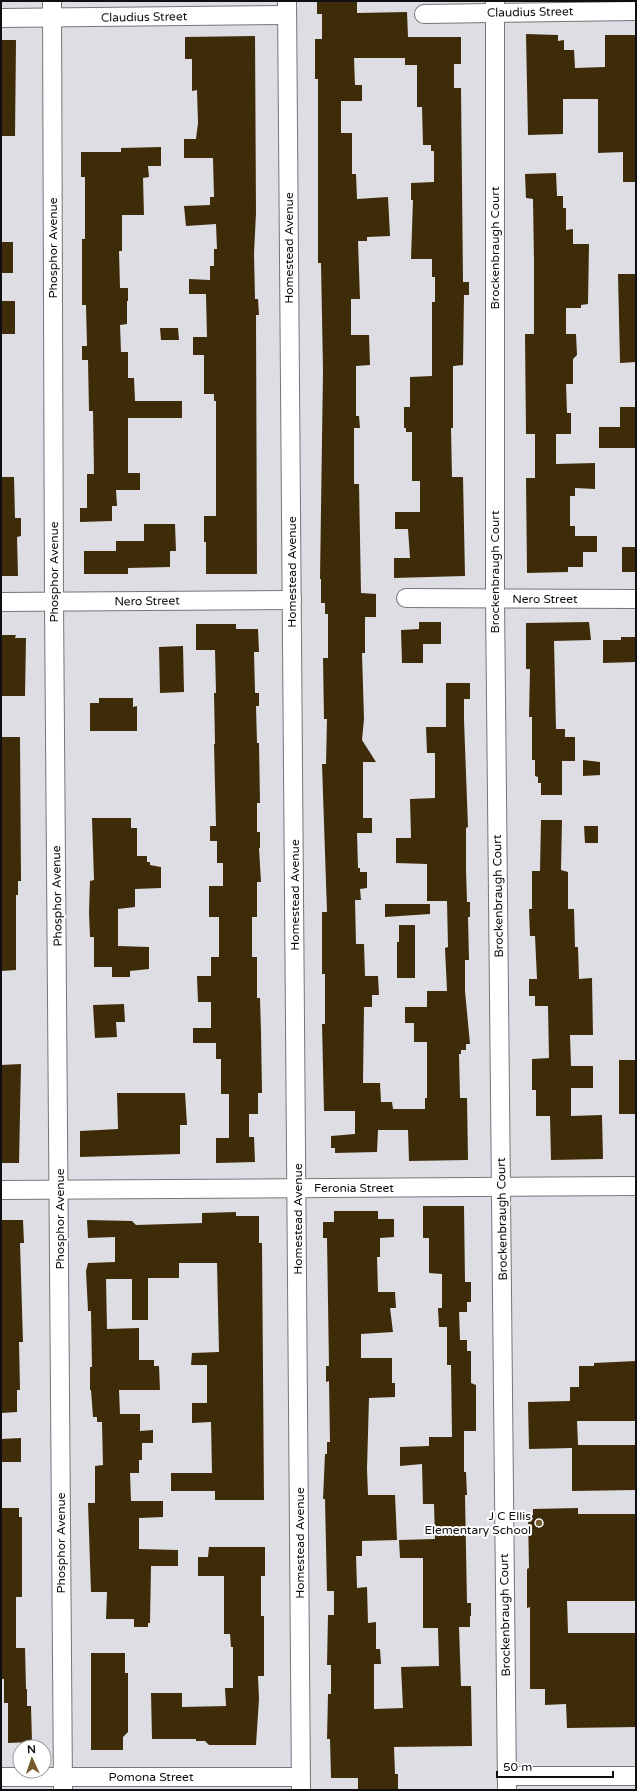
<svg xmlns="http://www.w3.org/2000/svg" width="637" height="1791" font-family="'Varela Round',sans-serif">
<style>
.building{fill:#3e2c09}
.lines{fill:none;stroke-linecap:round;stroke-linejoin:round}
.street-casing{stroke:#76757b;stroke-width:20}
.street{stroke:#fff;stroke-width:18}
.poi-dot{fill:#755b2d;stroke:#fff;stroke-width:1.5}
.labels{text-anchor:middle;stroke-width:4;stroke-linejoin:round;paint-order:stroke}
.street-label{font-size:12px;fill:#0f0e11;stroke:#fff}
.poi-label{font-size:12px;fill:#0f0e11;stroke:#fff;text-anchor:end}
</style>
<rect width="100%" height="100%" fill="#dfdde4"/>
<g class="building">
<path d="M317,1H357V13L407,12L408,37H461V64H454V88H461L463,282H469V295H464L463,365L453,366V428H451L452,477H463L465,576L394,578V558H410L408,529H395V512H420V481H412V432H406V428H404V407H410V377L432,376V302H435V277H432V259H411L413,200H411V183L434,182V151H431V145H423L422,107H417V65H405V58H354L355,85H362V101H341V133H352V174H356L357,199L388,197L390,236L367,237V241H358L360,299H351V335H369L370,365L356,366V416H359L360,428H354V484H359L361,593L376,594V617H365V653H362L364,719L362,740L376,762H363V818H372V833H357L358,868H360V872H367V888L360,889L361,900H355L356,944H364L365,976H378L379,995H372V1007H364L363,1083H380L381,1102H392L393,1109H425V1098H427V1042H414V1023H405V1007H427V991H447L445,948L448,947L447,901H427V864L396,863V838H411L410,799L435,798V753H427L426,727H446V683H470V699H464V720L468,827L466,828V869L467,902H470V917H468L469,960H465V991L470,1044H466V1050H461V1054H459L460,1098H467L468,1160L409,1161L408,1130H378L377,1152L335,1153V1148H331V1136L355,1134V1111H324L322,1024H325V974H322V912H327L322,764H326L327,719H324L323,658H328V614H325V603H321V579H320L323,370L321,263H318V79H315V39H322V14H317Z"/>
<path d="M526,34L558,35V41L564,40V50H574L575,68L605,67V35H636V182H623V152L598,153V99H563V134L528,135Z"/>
<path d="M255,36L256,213L254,253L255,299H258L259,315H256L257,574H206V542H204V516H216V401H214V394H204V355H193V337H207L206,294H189V279L210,280V266H214V249H217L216,224L186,226L184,206L210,205V197H214L213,158H184V139H196L198,123L197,90L192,91V59H185V37Z"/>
<path d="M1,40H16L15,136H1Z"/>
<path d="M161,147V166H148L149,177L143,178L144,215H122V251H119L120,288H128V301H127V324L120,325L121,352H128V378H134L135,401H182V418H128V473H140V490H116L117,506H112V521L80,522V508H87V474H94L93,411H89L88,360H82V346H87L86,305H82V239H85V177H81V152H121V148Z"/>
<path d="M556,173L557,196H563V208H566V230L573,229V244H589L588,304L581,305V308H566V334H576L577,355L573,359V384H566L567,413H571V434H556V464L595,463V489L575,488V496H570V526H575V536H597V552H583V567H568V572L527,573L526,478H535V434H526L525,334H534V262L533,199L526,198L525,174Z"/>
<rect x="1" y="242" width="12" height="31"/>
<path d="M618,274H636V362L620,363Z"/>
<rect x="1" y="301" width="14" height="33"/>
<path d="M160,328H178L179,340H161Z"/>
<path d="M620,407H636V448H599V427H620Z"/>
<path d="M1,477H14L15,518H21V536L17,537L18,576H1Z"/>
<path d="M144,524H175L176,551H170V567L128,568V574H84V551H116V541H144Z"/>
<rect x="622" y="547" width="14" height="25"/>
<path d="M419,622H441V644H423V663H402L401,630L419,629Z"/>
<path d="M589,622L591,640L554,641L556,729H565V737H575V761H562V795H541V783H538V777L535,776V760H532V717H529L530,669H526V623Z"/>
<path d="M196,624H236V629H258L259,652H254L255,693H259V706H256L257,743H259L260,803H257V832H260V848H259L261,882H257V917H252V957H257V998H260L261,1032L262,1093H258V1114H249V1137H254L255,1162L216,1163V1138H229V1094H221V1059H216V1043H193V1028H211V1002H198L197,976H211V957H219V917H209V886H223V863H217V841H210V826H216L214,744H215L214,693H216L215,650H196Z"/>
<path d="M1,635H16L15,638H26L25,696H1Z"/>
<path d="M621,637H636V662L603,663V640H621Z"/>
<path d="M183,646L184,692L160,693L159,647Z"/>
<path d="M99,698H133V707L137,706V731H90V703H99Z"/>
<path d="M1,737H20L21,881H18V895H16V970L1,971Z"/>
<path d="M583,760L600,762V775L583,776Z"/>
<path d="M92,818H131V828H137V856H147V862H150V865L161,867V888L135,889V907L118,909V946L149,947V969L130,971V977H112V967H94V937H90L89,913L90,881L94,880Z"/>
<path d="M541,820H562L561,870L568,872V909H574L575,947H578L579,979L592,978L593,1035H570L571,1066H593V1088H571V1116L602,1115L603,1159L551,1160L550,1116H536V1090H532V1059L549,1058L548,1006H535V996H529V979H537L535,936H530L529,909H532V871H540Z"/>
<path d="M584,826H598V843H585Z"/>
<path d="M385,904H430V914L385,917Z"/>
<path d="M399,925H415V978H397V942H399Z"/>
<path d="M124,1004L125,1022H116L117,1037L95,1038L93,1005Z"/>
<rect x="619" y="1060" width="17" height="54"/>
<path d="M21,1064L19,1163H1V1065Z"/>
<path d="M117,1093H185L187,1125H180V1154L80,1157V1131L118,1129Z"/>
<path d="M423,1206H464L465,1282H471V1302H467V1312H459L460,1340H467V1351H471V1383L476,1385V1431H464V1472H466L467,1495H465L467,1603H471V1616H470V1627H459L461,1686H471L472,1746L394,1747L395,1774H398V1790H358V1778H331L330,1739H327L328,1694H331V1665H327L328,1615H334V1591H327L325,1499H323L325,1454H327V1442H330L329,1381L326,1382V1366H329L327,1238H323V1222H334V1211H378V1219H394V1237L380,1238V1257H377L378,1292H395L396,1308H390L393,1332L361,1334V1358H392V1383H395V1397L369,1398L367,1469L368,1495H395L397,1540L362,1541V1556H356L357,1588L367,1587L368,1623L376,1622V1649H380L381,1664H374V1709L403,1708L401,1667L439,1666L438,1628H423V1558H400L399,1540L435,1539L434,1504H423L422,1464L400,1466V1447L429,1446V1437H452L451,1365H447V1327H439L438,1308H442V1274L429,1273V1238H423Z"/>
<path d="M236,1212V1216H259V1243H262L264,1500H215V1491H171V1473H212L211,1422L192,1423V1403H207V1365H191L192,1353L219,1352L217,1263H179V1278H148V1320H132V1279H106L107,1329L139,1328V1360H154V1366H159L160,1390H119L120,1414H140V1431L153,1430V1443H142V1460H139V1473H130L131,1501H163V1517L139,1518V1549L178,1550V1566H151L150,1623H148V1627H134V1619H106L107,1592H91L88,1503H95V1466L103,1465L102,1422H97V1417H93L91,1390H90V1367H92L91,1311H88L86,1271L88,1263L115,1262V1237L88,1238L87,1220L132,1221L136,1225L202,1223V1213Z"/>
<path d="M1,1220H23L24,1243H20L23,1342H19L20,1390H17V1412L1,1413Z"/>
<path d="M636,1361V1421H577L578,1445H636V1490L572,1491V1448L529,1449L528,1402L570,1401V1387H579V1366H594V1363Z"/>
<path d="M21,1438V1462H1V1439Z"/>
<path d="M1,1508H19V1517H22V1597H16V1648H25L26,1689H27V1706H31L32,1742L8,1743V1703H4V1679H1Z"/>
<path d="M578,1508V1514H636V1601H567L568,1633H636V1727L567,1728L566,1704L545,1705V1689H530V1607L527,1608V1569L529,1568L528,1516L533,1515V1509Z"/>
<path d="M209,1547H265V1576H261V1616H264V1676H258L259,1699L256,1745H209L205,1741H196V1739H152L151,1693H182V1707L226,1706L225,1688H233V1647H231L230,1634H224V1576H198V1557H208Z"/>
<path d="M91,1653H125V1673H128V1732L123,1737V1750H91Z"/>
</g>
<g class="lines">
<g class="street-casing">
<g id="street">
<path d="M52,1L54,602L63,1790"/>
<path d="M287,1L301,1790"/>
<path d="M495,1V599L507,1790"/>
<path d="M424,14L636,11"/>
<path d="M1,18L287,15"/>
<path d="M406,598L636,599"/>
<path d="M1,602L292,600"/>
<path d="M1,1190L636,1186"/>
<path d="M507,1776H636"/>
<path d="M1,1777H301"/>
</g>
</g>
<use href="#street" class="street"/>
</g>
<circle class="poi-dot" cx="539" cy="1523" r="4"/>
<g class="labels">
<g class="street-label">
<text transform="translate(530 12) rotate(-1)" y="4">Claudius Street</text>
<text transform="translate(144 17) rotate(-1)" y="4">Claudius Street</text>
<text transform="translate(53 248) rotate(-90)" y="4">Phosphor Avenue</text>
<text transform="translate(289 248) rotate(-90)" y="4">Homestead Avenue</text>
<text transform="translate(495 248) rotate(-90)" y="4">Brockenbraugh Court</text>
<text transform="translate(54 572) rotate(-90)" y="4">Phosphor Avenue</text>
<text transform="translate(292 572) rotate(-90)" y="4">Homestead Avenue</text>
<text transform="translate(495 572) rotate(-90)" y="4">Brockenbraugh Court</text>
<text x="545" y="603">Nero Street</text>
<text transform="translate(147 601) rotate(-1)" y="4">Nero Street</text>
<text transform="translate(295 895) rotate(-90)" y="4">Homestead Avenue</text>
<text transform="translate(57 896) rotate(-91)" y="4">Phosphor Avenue</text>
<text transform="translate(498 896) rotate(-91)" y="4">Brockenbraugh Court</text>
<text x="354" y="1192">Feronia Street</text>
<text transform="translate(60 1219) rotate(-90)" y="4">Phosphor Avenue</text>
<text transform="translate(298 1219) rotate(-90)" y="4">Homestead Avenue</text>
<text transform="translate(502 1219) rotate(-91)" y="4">Brockenbraugh Court</text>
<text transform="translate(61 1543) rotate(-90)" y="4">Phosphor Avenue</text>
<text transform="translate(300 1543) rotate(-90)" y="4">Homestead Avenue</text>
<text transform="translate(505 1615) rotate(-91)" y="4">Brockenbraugh Court</text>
<text x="151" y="1781">Pomona Street</text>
</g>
<g class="poi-label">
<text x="531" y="1520">J C Ellis<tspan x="531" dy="14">Elementary School</tspan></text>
</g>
</g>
<rect width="637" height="1791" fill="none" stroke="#0f0e11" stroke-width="4"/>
<g transform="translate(32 1759) rotate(357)"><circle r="19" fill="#ffffff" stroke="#9f9fa0"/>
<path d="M0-3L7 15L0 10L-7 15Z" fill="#755b2d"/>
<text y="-6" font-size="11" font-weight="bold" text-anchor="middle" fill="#0f0e11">N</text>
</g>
<path d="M497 1771v6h116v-6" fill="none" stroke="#0f0e11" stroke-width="2"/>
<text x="503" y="1771" font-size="12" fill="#0f0e11" stroke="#ffffff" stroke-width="3" paint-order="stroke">50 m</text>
</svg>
